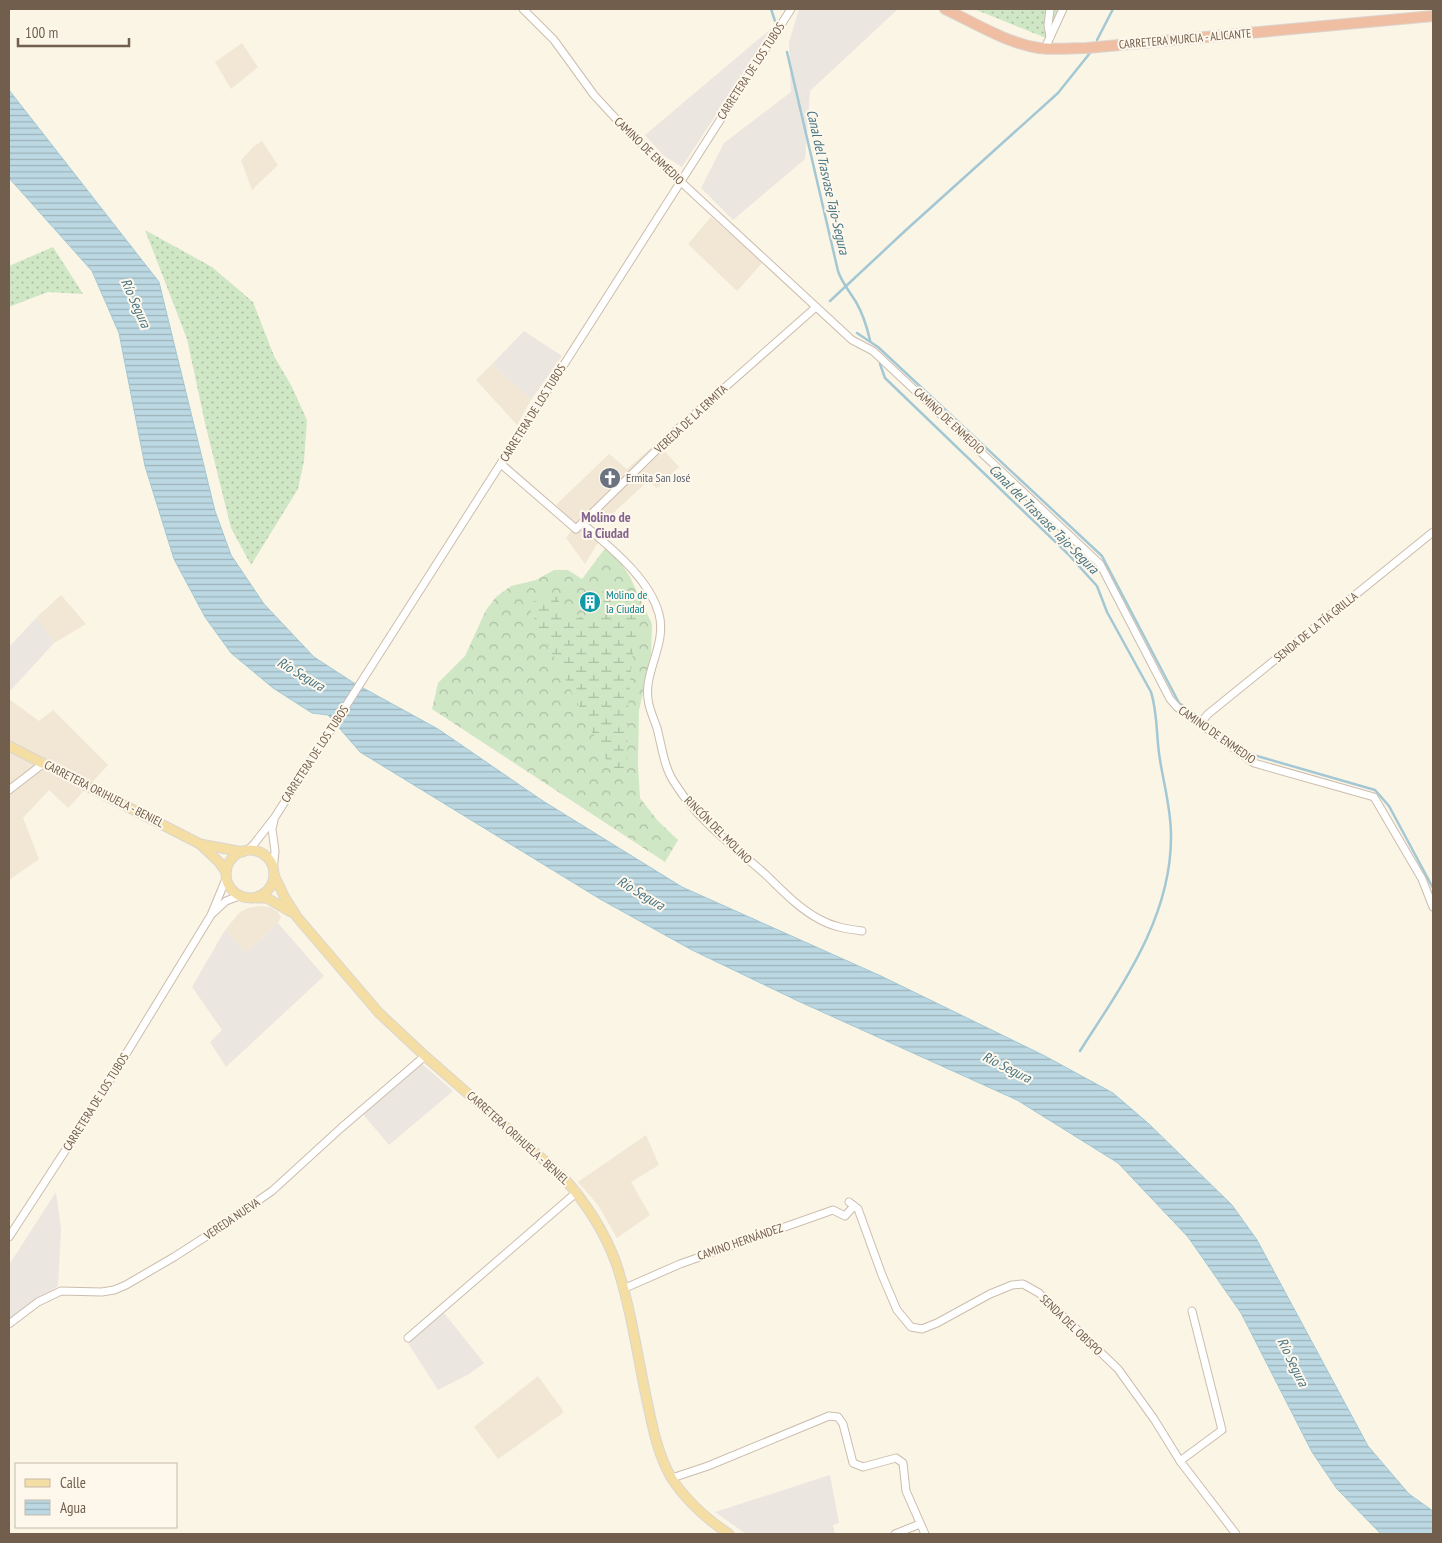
<svg xmlns="http://www.w3.org/2000/svg" width="1442" height="1543" font-family="'PT Sans Narrow',sans-serif">
<style>
.residential{fill:#f2e7d5}
.industrial{fill:#ebe6e0}
.grass{fill:url(#grass-dots)}
.forest{fill:url(#forest-crowns)}
.wetland{fill:url(#wetland-marsh)}
.water{fill:url(#water-rules);stroke:#a3c8d4}
.lines{fill:none;stroke-linecap:round;stroke-linejoin:round}
.stream{stroke:#a3c8d4;stroke-width:2.5}
.minor-casing{stroke:#ccbdad;stroke-width:9}
.major-casing{stroke:#dad5d1;stroke-width:11}
.highway-casing{stroke:#dad5d1;stroke-width:12}
.minor{stroke:#fff;stroke-width:7}
.major{stroke:#f4dea4;stroke-width:9}
.highway{stroke:#f0bea2;stroke-width:10}
.labels{text-anchor:middle;stroke-width:4;stroke-linejoin:round;paint-order:stroke}
.street-label{font-size:12px;fill:#725e4d;stroke:#fef8ec}
.worship-label{font-size:12px;fill:#5b616d;stroke:#fef8ec;text-anchor:start}
.culture-label{font-size:12px;fill:#0d838f;stroke:#fef8ec;text-anchor:start}
.water-label{font-size:14px;font-style:italic;fill:#487484;stroke:#fef8ec}
.neighbourhood-label{font-size:14px;font-weight:bold;fill:#84658e;stroke:#fef8ec}
</style>
<defs>
<pattern id="grass-dots" width="8" height="8" patternUnits="userSpaceOnUse" patternTransform="scale(1.25)"><rect width="8" height="8" fill="#d0e7c6"/><path d="M2 2h.1M6 6h.1" fill="none" stroke="#adbea3" stroke-width="1.8" stroke-linecap="round"/></pattern>
<pattern id="forest-crowns" width="20" height="18" patternUnits="userSpaceOnUse" patternTransform="scale(1.25)"><rect width="20" height="18" fill="#d0e7c6"/><path d="M2 6a3 3 0 1 1 6 0M12 15a3 3 0 1 1 6 0" fill="none" stroke="#adbea3"/></pattern>
<pattern id="wetland-marsh" width="20" height="14" patternUnits="userSpaceOnUse" patternTransform="scale(1.25)"><rect width="20" height="14" fill="#d0e7c6"/><path d="M1 5h8M5 5V1M11 12h8M15 12V8" fill="none" stroke="#adbea3"/></pattern>
<pattern id="water-rules" width="6" height="5" patternUnits="userSpaceOnUse" patternTransform="scale(1.25)"><rect width="6" height="5" fill="#bcd9e3"/><path d="M0 2.5h6" fill="none" stroke="#9db3ba"/></pattern>
</defs>
<rect width="100%" height="100%" fill="#fbf5e6"/>
<g class="residential">
<path d="M242,43L258,67L231,89L215,62Z"/>
<path d="M262,141L278,165L252,190L241,160L253,147Z"/>
<path d="M711,217L763,262L737,291L688,244Z"/>
<path d="M492,364L531,400L517,425L476,380Z"/>
<path d="M657,443L679,467L657,488L648,481L609,517L600,509L588,522L603,534L585,564L566,538L575,525L556,505L609,454L627,469Z"/>
<path d="M61,595L86,624L54,643L37,617Z"/>
<path d="M9,699L39,721L53,710L108,765L68,808L49,790L23,818L39,859L9,880Z"/>
<path d="M260,906L270,907L278,912L281,917L278,923L246,953L225,930L240,912L248,908Z"/>
<path d="M646,1135L659,1165L631,1182L650,1215L617,1238L598,1205L578,1182Z"/>
<path d="M538,1376L562,1409L563,1413L498,1459L474,1427Z"/>
</g>
<g class="industrial">
<path d="M799,9H898L810,91L805,159L733,220L701,188L724,143L791,92L789,42Z"/>
<path d="M773,27L682,167L664,156L645,135Z"/>
<path d="M524,331L562,356L531,400L492,364Z"/>
<path d="M37,617L54,643L9,692V647Z"/>
<path d="M278,923L324,976L226,1067L210,1042L222,1030L192,987L225,930L246,953Z"/>
<path d="M421,1063L453,1091L389,1145L362,1113Z"/>
<path d="M56,1192L61,1229L58,1286L29,1304L9,1321V1265Z"/>
<path d="M444,1313L484,1363L469,1374L438,1390L408,1343Z"/>
<path d="M830,1475L839,1523L833,1525L835,1534H746L715,1512Z"/>
</g>
<g class="grass">
<path d="M974,9H1059L1046,38Z"/>
<path d="M145,230L212,267L253,302L274,356L292,387L307,420L304,461L298,489L251,565L231,528L205,423L187,339Z"/>
<path d="M53,247L83,294L48,292L9,307V266Z"/>
</g>
<path class="forest" d="M606,547L621,563L630,577L652,624L651,654L639,711L638,766L640,798L658,821L678,840L665,862L432,709L438,683L465,656L486,610L496,597L511,586L536,580L554,570H568L582,579Z"/>
<path class="wetland" d="M608,585L622,593L634,610L638,627L632,659L628,707L627,768L617,769L609,765L527,604L555,594L567,616L575,613L590,623L607,596L598,586Z"/>
<path class="water" d="M9,90L159,282L215,511L231,555L264,604L314,657L354,683L438,729L543,801L682,887L881,976L1043,1055L1113,1093L1149,1124L1232,1205L1257,1240L1368,1446L1409,1494L1433,1511V1534H1381L1337,1489L1312,1452L1241,1313L1188,1237L1118,1163L1017,1100L798,1001L692,950L600,899L360,752L328,715L312,713L273,688L231,653L205,617L174,559L145,466L119,333L92,271L9,178Z"/>
<g class="lines">
<g class="stream">
<path d="M771,9L775,21"/>
<path d="M1097,40L1113,9"/>
<path d="M787,52L838,271C842,283 850,292 856,302C863,314 867,327 870,340"/>
<path d="M830,301L906,230L1058,93L1090,53"/>
<path d="M857,333L878,347L1102,556L1179,703L1200,718"/>
<path d="M880,364L885,378L1068,554L1097,586L1107,612L1151,692C1158,714 1156,737 1160,760C1164,785 1171,809 1171,835C1172,917 1122,985 1080,1051"/>
<path d="M1207,723L1241,748L1257,756L1375,790L1389,806L1433,888"/>
</g>
<g class="minor-casing">
<g id="minor">
<path d="M523,9L554,40L594,95L618,121L680,181L852,340L873,351L1100,564L1170,699L1177,707L1254,763L1374,797L1422,879L1433,907"/>
<path d="M1050,9L1048,25L1050,37"/>
<path d="M1045,48L1063,9"/>
<path d="M501,464L576,529L680,427L816,307"/>
<path d="M582,523C609,547 649,577 659,614C667,644 644,671 648,699C649,709 654,719 657,728C662,747 664,769 676,785C698,820 733,846 764,873C781,889 798,908 819,919C833,927 847,929 862,931"/>
<path d="M1200,724L1208,714L1433,532"/>
<path d="M9,790L44,763"/>
<path d="M247,851L254,844L275,817L328,734L791,9"/>
<path d="M273,872L275,851L272,829L274,820"/>
<path d="M213,913L226,901L239,896"/>
<path d="M849,1202L858,1209L882,1275L897,1310L911,1327L922,1329L937,1323L990,1294L1012,1285L1023,1284L1039,1293L1118,1369L1154,1419L1180,1461L1236,1534"/>
<path d="M9,1237L93,1108L211,915L226,879"/>
<path d="M623,1289L680,1264L833,1210L845,1216L854,1206"/>
<path d="M9,1324L38,1302L61,1291L102,1292L114,1290L126,1285L174,1257L216,1230L272,1191L341,1128L425,1056"/>
<path d="M408,1338L577,1192"/>
<path d="M1180,1461L1222,1430L1192,1311"/>
<path d="M672,1478L708,1466L829,1416L838,1417L843,1424L853,1463L863,1467L896,1458L903,1463L906,1491L925,1534"/>
<path d="M895,1534L920,1524"/>
</g>
</g>
<g class="major-casing">
<g id="major">
<path d="M9,746L200,844L243,852"/>
<path d="M200,844L219,862L226,872"/>
<circle cx="250" cy="874" r="24"/>
<path d="M274,875L285,898L297,917L379,1013L425,1056L563,1177C586,1203 604,1230 616,1263C630,1304 637,1353 646,1396C652,1424 657,1454 672,1479C686,1500 708,1520 729,1534"/>
<path d="M258,898H267L291,912"/>
</g>
</g>
<g class="highway-casing">
<path id="highway" d="M945,9C975,23 1006,43 1039,48C1055,50 1071,48 1087,48L1433,16"/>
</g>
<use href="#minor" class="minor"/>
<use href="#major" class="major"/>
<use href="#highway" class="highway"/>
</g>
<defs>
<g id="church-disc" transform="scale(1.125)"><circle r="9.5" fill="#6b7280" stroke="#fef8ec"/><path d="M-1.2-6h2.4v3.5h3.3v2.4h-3.3V6h-2.4V-.1h-3.3v-2.4h3.3Z" fill="#fff"/></g>
<g id="building-disc" transform="scale(1.125)"><circle r="9.5" fill="#0f9aa8" stroke="#fef8ec"/><path d="M-4-6H4V6H1V3H-1V6H-4ZM-2.5-4.3h1.7v1.8h-1.7ZM.8-4.3h1.7v1.8H.8ZM-2.5-1h1.7V.8h-1.7ZM.8-1h1.7V.8H.8Z" fill="#fff"/></g>
</defs>
<g fill-rule="evenodd">
<use href="#church-disc" x="610" y="478"/>
<use href="#building-disc" x="590" y="602"/>
</g>
<g class="labels">
<g class="street-label">
<text transform="translate(1185 39) rotate(-5)" y="4">CARRETERA MURCIA - ALICANTE</text>
<text transform="translate(751 71) rotate(-57)" y="4">CARRETERA DE LOS TUBOS</text>
<text transform="translate(649 151) rotate(44)" y="4">CAMINO DE ENMEDIO</text>
<text transform="translate(533 413) rotate(-58)" y="4">CARRETERA DE LOS TUBOS</text>
<text transform="translate(691 419) rotate(-43)" y="4">VEREDA DE LA ERMITA</text>
<text transform="translate(949 421) rotate(43)" y="4">CAMINO DE ENMEDIO</text>
<text transform="translate(1316 627) rotate(-39)" y="4">SENDA DE LA TÍA GRILLA</text>
<text transform="translate(1217 735) rotate(35)" y="4">CAMINO DE ENMEDIO</text>
<text transform="translate(315 754) rotate(-57)" y="4">CARRETERA DE LOS TUBOS</text>
<text transform="translate(104 794) rotate(27)" y="4">CARRETERA ORIHUELA - BENIEL</text>
<text transform="translate(718 830) rotate(45)" y="4">RINCÓN DEL MOLINO</text>
<text transform="translate(96 1102) rotate(-58)" y="4">CARRETERA DE LOS TUBOS</text>
<text transform="translate(518 1138) rotate(42)" y="4">CARRETERA ORIHUELA - BENIEL</text>
<text transform="translate(232 1219) rotate(-34)" y="4">VEREDA NUEVA</text>
<text transform="translate(740 1242) rotate(-19)" y="4">CAMINO HERNÁNDEZ</text>
<text transform="translate(1071 1325) rotate(44)" y="4">SENDA DEL OBISPO</text>
</g>
<g class="worship-label">
<text x="626" y="482">Ermita San José</text>
</g>
<g class="culture-label">
<text x="606" y="599">Molino de<tspan x="606" dy="14">la Ciudad</tspan></text>
</g>
<g class="water-label">
<text transform="translate(828 182) rotate(77)" y="5">Canal del Trasvase Tajo-Segura</text>
<text transform="translate(136 303) rotate(66)" y="5">Río Segura</text>
<text transform="translate(1044 519) rotate(45)" y="5">Canal del Trasvase Tajo-Segura</text>
<text transform="translate(301 674) rotate(31)" y="5">Río Segura</text>
<text transform="translate(641 893) rotate(31)" y="5">Río Segura</text>
<text transform="translate(1007 1067) rotate(27)" y="5">Río Segura</text>
<text transform="translate(1293 1362) rotate(64)" y="5">Río Segura</text>
</g>
<g class="neighbourhood-label">
<text x="606" y="522">Molino de<tspan x="606" dy="16">la Ciudad</tspan></text>
</g>
</g>
<rect width="1442" height="1543" fill="none" stroke="#725e4d" stroke-width="20"/>
<rect x="15" y="1463" width="162" height="65" fill="#fef8ec" stroke="#c6baac"/>
<rect x="25" y="1479" width="25" height="8" fill="#f4dea4" stroke="#c6baac"/>
<text x="60" y="1488" font-size="15" fill="#725e4d">Calle</text>
<rect x="25" y="1500" width="25" height="15" fill="url(#water-rules)" stroke="#c6baac"/>
<text x="60" y="1513" font-size="15" fill="#725e4d">Agua</text>
<path d="M18 38v8h111v-8" fill="none" stroke="#725e4d" stroke-width="2.5"/>
<text x="25" y="38" font-size="15" fill="#725e4d" stroke="#fef8ec" stroke-width="4" paint-order="stroke">100 m</text>
</svg>
